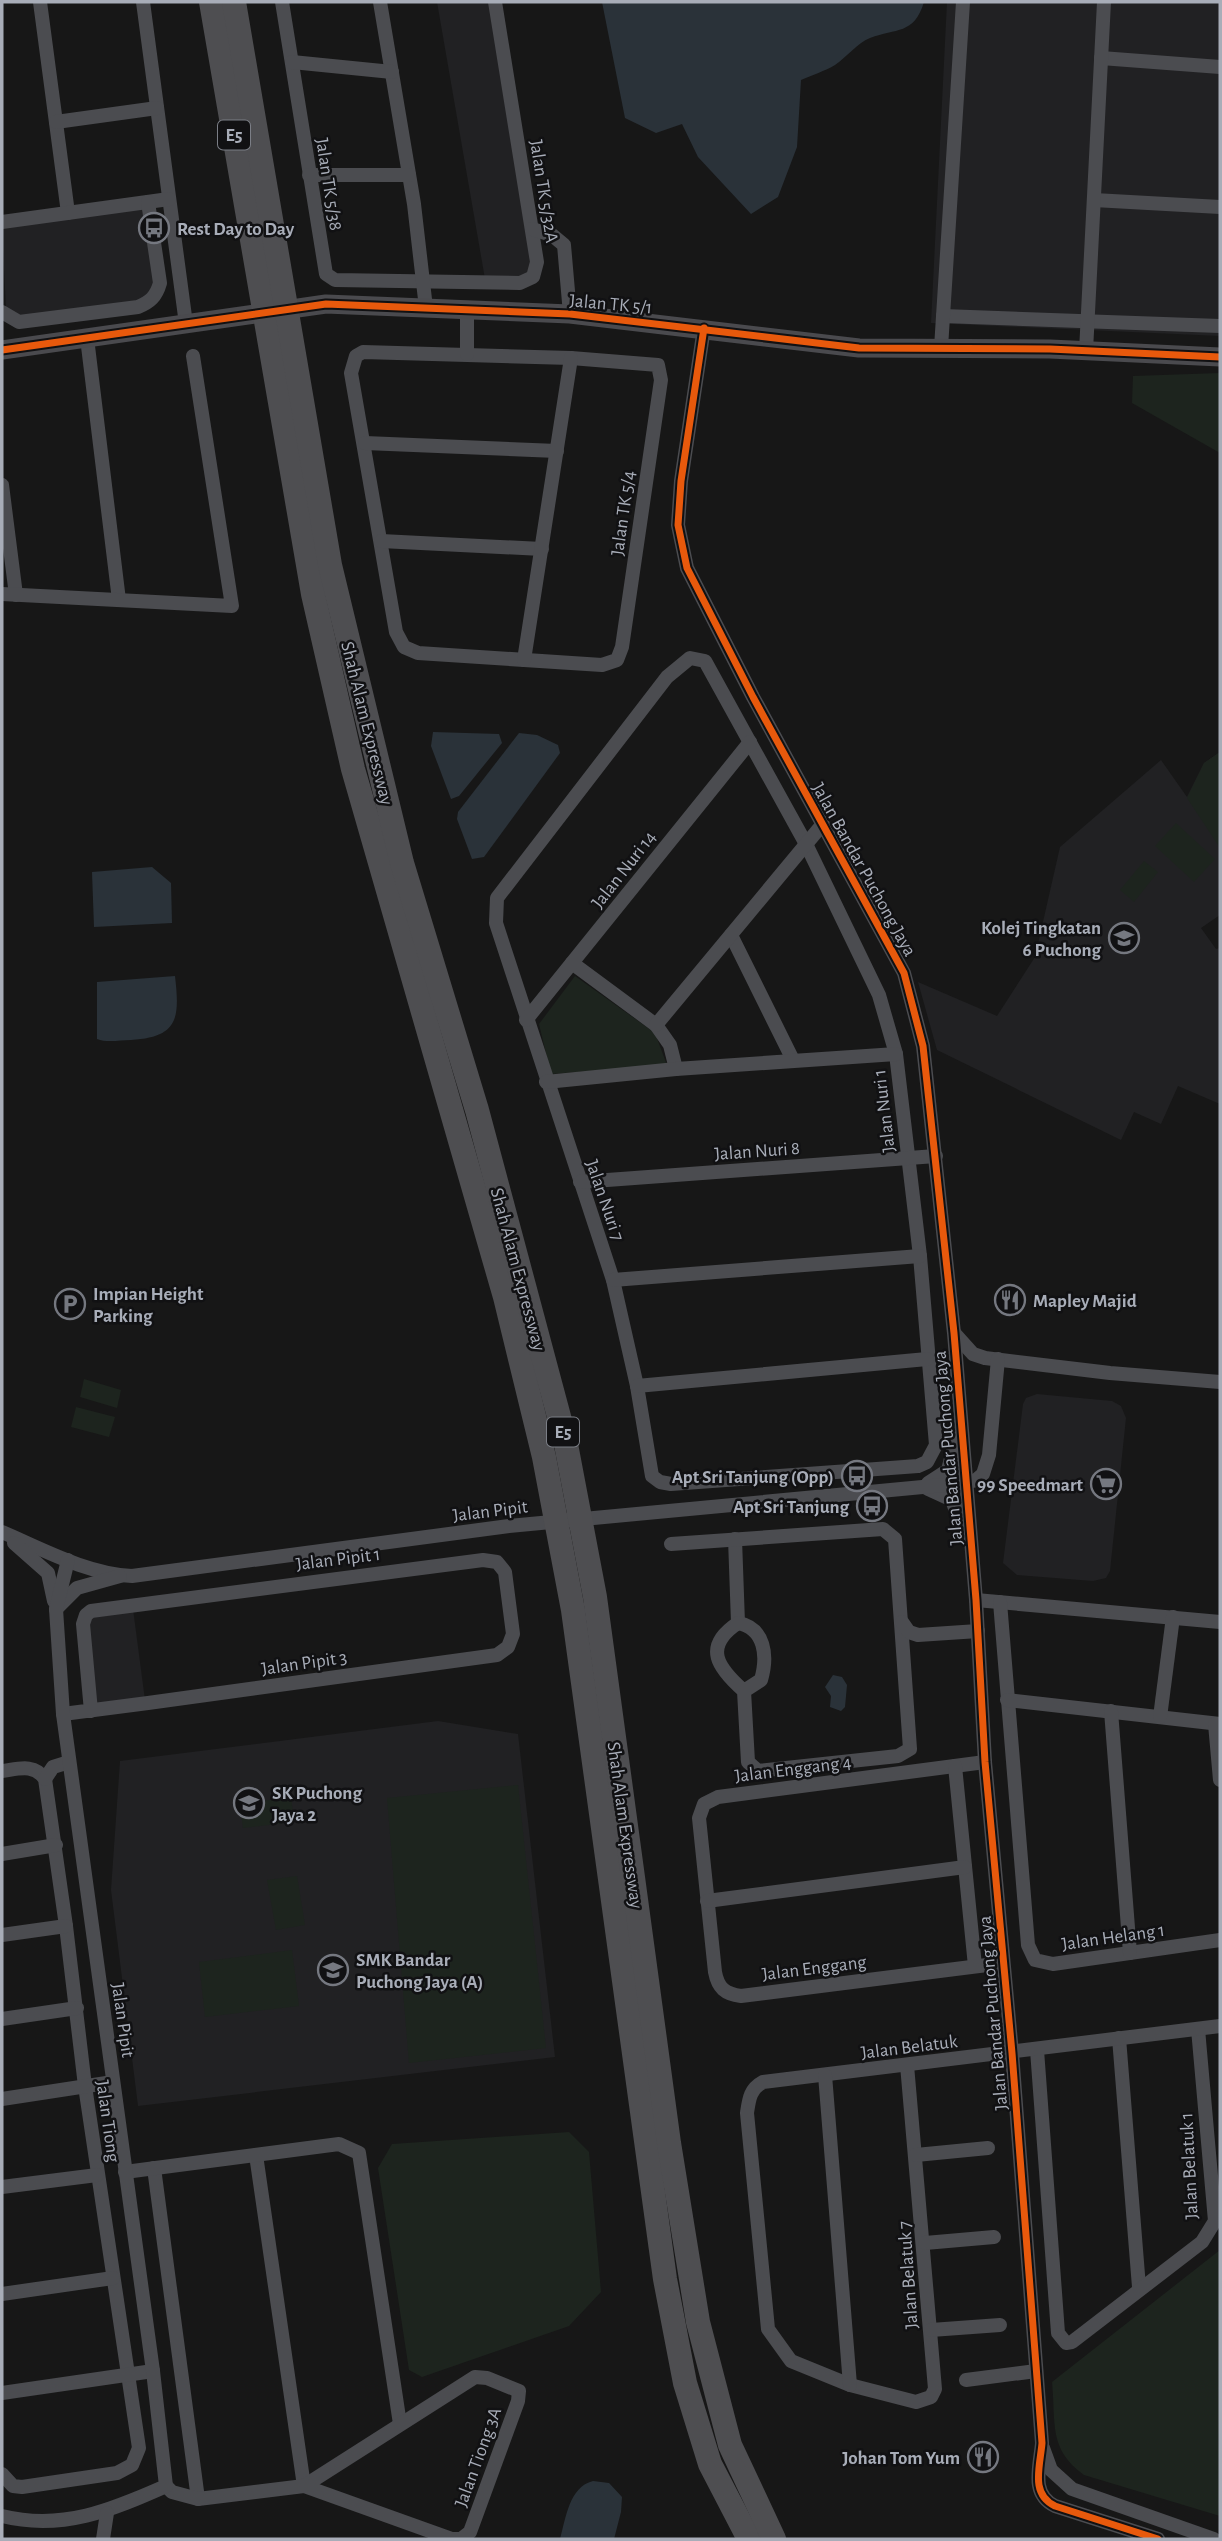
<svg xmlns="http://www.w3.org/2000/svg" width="1222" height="2541" font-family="'Alegreya Sans',sans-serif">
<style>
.built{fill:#212123}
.green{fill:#1d241e}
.water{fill:#2a3239}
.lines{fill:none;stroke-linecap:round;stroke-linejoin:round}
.street{stroke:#4b4c50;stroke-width:14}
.secondary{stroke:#4a4a4e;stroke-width:19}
.highway{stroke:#4e4e51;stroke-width:24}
.cycleway-casing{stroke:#111113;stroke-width:11}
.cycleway{stroke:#e8590c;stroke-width:7}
.labels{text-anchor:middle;stroke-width:5;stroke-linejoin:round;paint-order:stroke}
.shield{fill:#111113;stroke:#7b7e86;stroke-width:2}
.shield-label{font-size:18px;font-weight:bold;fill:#a8adb8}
.street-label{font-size:19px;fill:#a8adb8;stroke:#111113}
.poi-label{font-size:19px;font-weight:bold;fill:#a8adb8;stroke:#111113;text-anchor:start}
</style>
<rect width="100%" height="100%" fill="#171717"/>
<g class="built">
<path d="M437,2H490L533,261L528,274L518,280L485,279Z"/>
<path d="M947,2H1220V336L931,323Z"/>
<path d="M144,207L156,283L147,299L19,317L6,309L2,228Z"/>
<path d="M1220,752V915L1201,928L1216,949L1220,948V1104L1178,1086L1161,1124L1134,1112L1121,1140L937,1050L918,982L997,1016L1035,957L1060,847L1161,760L1187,797L1204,763Z"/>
<path d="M1037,1394L1112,1401L1121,1406L1126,1418L1110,1571L1106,1578L1093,1581L1017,1575L1003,1563L1023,1404L1026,1398Z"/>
<path d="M133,1609L145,1700L95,1705L87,1624L93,1615Z"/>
<path d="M438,1721L518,1734L555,2057L138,2106L111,1890L120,1761Z"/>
</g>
<g class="green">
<path d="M1220,373V453L1132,403L1133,376Z"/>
<path d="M1220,752V848L1187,798L1204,763Z"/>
<path d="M1176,823L1215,859L1194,882L1155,846Z"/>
<path d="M1144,861L1158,872L1134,902L1120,890Z"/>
<path d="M575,976L655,1033L667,1065L551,1074L539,1024Z"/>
<path d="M84,1379L121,1390L117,1408L80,1397Z"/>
<path d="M76,1407L115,1417L109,1437L71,1427Z"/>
<path d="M518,1785L546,2048L409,2063L387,1798Z"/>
<path d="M291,1797L294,1822L243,1828L240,1804Z"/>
<path d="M297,1876L305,1925L276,1930L267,1880Z"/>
<path d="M292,1950L299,2006L205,2017L199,1962Z"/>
<path d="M569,2132L589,2152L601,2292L569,2326L422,2377L409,2370L378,2168L392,2144Z"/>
<path d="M1220,2250V2516L1084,2475C1048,2449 1056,2423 1052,2382Z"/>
</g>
<g class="water">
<path d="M602,2H924C914,35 896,28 870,38C857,43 847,57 835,65C825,71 812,75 801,80L797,147L778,197L751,214L698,157L682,124L656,133L625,118Z"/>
<path d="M433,732L499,734L502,743L459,796L451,799L431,746Z"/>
<path d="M519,733L537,735L558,745L560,753L484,857L472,859L457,819L458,812Z"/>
<path d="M152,867L171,883L172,923L94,927L92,872Z"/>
<path d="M175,976C180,1019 178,1037 131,1040C120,1040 107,1043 97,1039V982Z"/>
<path d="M833,1675L842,1677L847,1685L845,1707L841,1711L830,1707L831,1696L825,1687Z"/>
<path d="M593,2481L609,2483L622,2497L621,2512L614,2539H560C566,2518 569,2487 593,2481Z"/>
</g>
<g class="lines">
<g class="street">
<path d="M40,2L68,213"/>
<path d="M143,2L186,324"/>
<path d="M282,2L326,274L335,280L520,283L533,277L537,262L495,2"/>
<path d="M380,2L414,204L426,308"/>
<path d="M1101,58L1220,67"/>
<path d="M292,62L392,72"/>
<path d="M56,122L157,108"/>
<path d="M309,175H409"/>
<path d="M1094,200L1220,207"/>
<path d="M2,222L169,199"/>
<path d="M532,229L552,235L564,245L570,314"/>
<path d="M2,312L19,322L138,307C150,302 156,297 160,283L148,202"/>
<path d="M943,316L1220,326"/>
<path d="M704,328L681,481L678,525L687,568L753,697L904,973L923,1046L954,1333L976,1600L985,1762L1012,2053L1042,2443C1040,2467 1030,2494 1055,2506L1158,2539"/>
<path d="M87,338L119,600"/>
<path d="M941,348L963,2"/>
<path d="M1086,351L1104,2"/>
<path d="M363,352L571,358L658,365L661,380L622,647L617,660L602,665L418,653L404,647L396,632L351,373L356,356Z"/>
<path d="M467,354V309"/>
<path d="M365,443L557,451"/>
<path d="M2,485L16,595"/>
<path d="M381,541L542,549"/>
<path d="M2,594L232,606L193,356"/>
<path d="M690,658L705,661L806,844L879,995L896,1054L920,1256L936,1445L927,1462L918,1466L671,1484L660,1482L652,1476L637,1386L613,1280L496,923L497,898L667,677Z"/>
<path d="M524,660L571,358"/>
<path d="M731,935L793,1060"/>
<path d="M572,963L656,1025L670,1045L676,1069"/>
<path d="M526,1020L750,742"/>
<path d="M656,1025L822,825"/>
<path d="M546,1082L676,1069L896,1054"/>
<path d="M580,1182L936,1156"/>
<path d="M613,1280L920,1256"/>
<path d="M955,1334L973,1354L985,1358L1110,1373L1220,1382"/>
<path d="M637,1386L927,1359"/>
<path d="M928,1483L948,1470L956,1439"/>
<path d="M928,1489L952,1500L961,1524"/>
<path d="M2,1532C42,1549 87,1574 132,1576L509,1526L965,1483L976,1480L983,1474L989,1455L998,1359"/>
<path d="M735,1539L738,1623"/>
<path d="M14,1543L48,1573L54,1601"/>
<path d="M671,1544L883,1529L895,1539L910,1749L898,1756L758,1771L748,1762L744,1691C718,1668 702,1647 738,1623C765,1628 768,1656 761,1680L744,1691"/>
<path d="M976,1600L1220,1622"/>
<path d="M1000,1602L1028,1945L1035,1960L1053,1964L1220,1940"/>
<path d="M56,1609L77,1588L120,1576"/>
<path d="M902,1622L909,1632L918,1635L978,1631"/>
<path d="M1007,1700L1220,1724"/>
<path d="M1111,1711L1130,1953"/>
<path d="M63,1714L148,1703L497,1655L508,1647L513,1634L505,1572L497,1562L483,1560L91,1611L86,1615L83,1624L91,1711"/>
<path d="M1160,1717L1173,1617"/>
<path d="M1215,1724L1220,1780"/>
<path d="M985,1762L718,1797L704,1804L699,1818L715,1972C718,1988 725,1994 741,1996L1003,1963"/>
<path d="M955,1766L975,1966"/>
<path d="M2,1771C18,1769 34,1763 45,1779L66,1926L85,2086L139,2448L132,2465L117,2473L22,2487L13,2486L2,2474"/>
<path d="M45,1779L53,1767L69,1762"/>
<path d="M2,1854L56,1845"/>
<path d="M707,1901L965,1867"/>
<path d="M2,1935L66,1926"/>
<path d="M2,2019L77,2008"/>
<path d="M1119,2038L1139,2287"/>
<path d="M1037,2050L1058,2333L1066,2343L1072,2342L1202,2242L1215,2221L1198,2029"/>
<path d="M907,2065L935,2389L931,2397L916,2402L850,2385L791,2361L768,2329L747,2113C749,2099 750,2089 763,2082L1220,2026"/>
<path d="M825,2075L850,2385"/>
<path d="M2,2099L113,2082"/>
<path d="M256,2155L304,2486"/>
<path d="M916,2155L988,2148"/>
<path d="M154,2168L198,2499"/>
<path d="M125,2172L339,2144L359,2153L400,2424"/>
<path d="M2,2187L97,2175"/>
<path d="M925,2243L994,2237"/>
<path d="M2,2294L113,2278"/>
<path d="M931,2330L1000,2325"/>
<path d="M966,2380L1036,2371"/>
<path d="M2,2393L153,2371"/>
<path d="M1043,2448L1051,2470L1072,2489L1214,2539"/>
<path d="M166,2486L172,2492L198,2499L304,2486L475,2377L487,2378L519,2391L518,2401L470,2532L461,2539H452L304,2486"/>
<path d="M2,2516C62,2531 112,2510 166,2486L153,2371L63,1714L56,1609L68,1560"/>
<path d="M103,2539L107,2513"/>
</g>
<path class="secondary" d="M2,350L326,304L570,314L859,348L1050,349L1220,357"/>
<g class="highway">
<path d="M211,2L313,594L353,769L505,1297L544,1457L573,1610L665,2279L685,2383L710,2464L749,2539"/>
<path d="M234,2L330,565L402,863L477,1110L565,1439L595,1597L669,2143L698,2322L730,2445L774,2539"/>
</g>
<g class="cycleway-casing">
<g id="cycleway">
<path d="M704,328L681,481L678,525L687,568L753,697L904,973L923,1046L954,1333L976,1600L985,1762L1012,2053L1042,2443C1040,2467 1030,2494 1055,2506L1158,2539"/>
<path d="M2,350L326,304L570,314L859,348L1050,349L1220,357"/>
</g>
</g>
<use href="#cycleway" class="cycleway"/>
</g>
<defs>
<g id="bus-ring" transform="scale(1.575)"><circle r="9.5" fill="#111113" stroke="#757880" stroke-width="1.5"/><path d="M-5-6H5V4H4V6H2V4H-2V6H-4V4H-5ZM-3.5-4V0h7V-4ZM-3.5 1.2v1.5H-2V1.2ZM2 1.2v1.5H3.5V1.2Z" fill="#757880"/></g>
<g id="university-ring" transform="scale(1.575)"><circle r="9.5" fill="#111113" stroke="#757880" stroke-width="1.5"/><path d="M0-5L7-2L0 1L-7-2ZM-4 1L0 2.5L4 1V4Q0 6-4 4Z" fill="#757880"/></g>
<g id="restaurant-ring" transform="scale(1.575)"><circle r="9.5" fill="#111113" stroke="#757880" stroke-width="1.5"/><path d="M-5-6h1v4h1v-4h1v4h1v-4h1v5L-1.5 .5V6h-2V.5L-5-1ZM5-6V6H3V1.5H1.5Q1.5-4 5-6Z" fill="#757880"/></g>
<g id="parking-ring" transform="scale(1.575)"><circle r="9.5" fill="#111113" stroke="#757880" stroke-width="1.5"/><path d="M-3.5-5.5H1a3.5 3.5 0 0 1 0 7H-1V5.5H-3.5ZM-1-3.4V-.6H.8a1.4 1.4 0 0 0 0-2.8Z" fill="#757880"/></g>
<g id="supermarket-ring" transform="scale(1.575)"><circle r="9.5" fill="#111113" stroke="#757880" stroke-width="1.5"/><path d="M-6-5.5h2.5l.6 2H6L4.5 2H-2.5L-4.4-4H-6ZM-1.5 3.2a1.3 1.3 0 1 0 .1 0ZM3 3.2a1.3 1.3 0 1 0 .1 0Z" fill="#757880"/></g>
<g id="school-ring" transform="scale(1.575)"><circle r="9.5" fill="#111113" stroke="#757880" stroke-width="1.5"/><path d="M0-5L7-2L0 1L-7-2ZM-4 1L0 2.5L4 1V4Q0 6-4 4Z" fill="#757880"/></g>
</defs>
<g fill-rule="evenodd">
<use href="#bus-ring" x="154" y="228"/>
<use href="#university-ring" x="1124" y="938"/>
<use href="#restaurant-ring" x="1010" y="1300"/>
<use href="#parking-ring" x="70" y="1304"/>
<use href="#bus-ring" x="857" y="1476"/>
<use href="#supermarket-ring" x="1106" y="1484"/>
<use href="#bus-ring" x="872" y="1506"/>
<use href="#school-ring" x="249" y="1803"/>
<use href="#school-ring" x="333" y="1970"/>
<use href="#restaurant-ring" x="983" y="2457"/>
</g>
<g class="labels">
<g class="shield">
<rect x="218" y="120.5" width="32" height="29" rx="5"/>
<rect x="547" y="1417.5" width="32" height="29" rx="5"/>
</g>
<g class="shield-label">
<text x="234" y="141">E5</text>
<text x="563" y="1438">E5</text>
</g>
<g class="street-label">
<text transform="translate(330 184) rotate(81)" y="7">Jalan TK 5/38</text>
<text transform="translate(545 191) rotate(81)" y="7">Jalan TK 5/32A</text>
<text transform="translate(611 303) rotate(5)" y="7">Jalan TK 5/1</text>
<text transform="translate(622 513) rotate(-82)" y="7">Jalan TK 5/4</text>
<text transform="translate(368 723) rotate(76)" y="7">Shah Alam Expressway</text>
<text transform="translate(623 869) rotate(-52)" y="7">Jalan Nuri 14</text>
<text transform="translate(865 869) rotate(61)" y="7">Jalan Bandar Puchong Jaya</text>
<text transform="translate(883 1111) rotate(-97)" y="7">Jalan Nuri 1</text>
<text transform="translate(757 1150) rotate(-4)" y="7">Jalan Nuri 8</text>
<text transform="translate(606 1200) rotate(71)" y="7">Jalan Nuri 7</text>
<text transform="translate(519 1269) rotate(75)" y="7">Shah Alam Expressway</text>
<text transform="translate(947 1448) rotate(-95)" y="7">Jalan Bandar Puchong Jaya</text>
<text transform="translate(490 1510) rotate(-7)" y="7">Jalan Pipit</text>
<text transform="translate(338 1558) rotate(-7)" y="7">Jalan Pipit 1</text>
<text transform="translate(304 1662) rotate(-8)" y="7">Jalan Pipit 3</text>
<text transform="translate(793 1768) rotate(-7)" y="7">Jalan Enggang 4</text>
<text transform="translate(626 1825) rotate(82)" y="7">Shah Alam Expressway</text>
<text transform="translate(1113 1936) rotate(-8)" y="7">Jalan Helang 1</text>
<text transform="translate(814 1967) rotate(-7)" y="7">Jalan Enggang</text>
<text transform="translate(992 2013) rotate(-95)" y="7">Jalan Bandar Puchong Jaya</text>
<text transform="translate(124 2020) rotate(82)" y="7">Jalan Pipit</text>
<text transform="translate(909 2046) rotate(-7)" y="7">Jalan Belatuk</text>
<text transform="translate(109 2121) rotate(82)" y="7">Jalan Tiong</text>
<text transform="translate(1188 2166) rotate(-93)" y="7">Jalan Belatuk 1</text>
<text transform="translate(907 2275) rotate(-94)" y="7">Jalan Belatuk 7</text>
<text transform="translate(477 2457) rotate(-70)" y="7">Jalan Tiong 3A</text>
</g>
<g class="poi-label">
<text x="177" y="235">Rest Day to Day</text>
<text x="1101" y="934" text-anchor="end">Kolej Tingkatan<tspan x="1101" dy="22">6 Puchong</tspan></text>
<text x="93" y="1300">Impian Height<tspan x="93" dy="22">Parking</tspan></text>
<text x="1033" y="1307">Mapley Majid</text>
<text x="834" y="1483" text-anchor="end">Apt Sri Tanjung (Opp)</text>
<text x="1083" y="1491" text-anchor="end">99 Speedmart</text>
<text x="849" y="1513" text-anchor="end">Apt Sri Tanjung</text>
<text x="272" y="1799">SK Puchong<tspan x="272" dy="22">Jaya 2</tspan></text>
<text x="356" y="1966">SMK Bandar<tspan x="356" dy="22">Puchong Jaya (A)</tspan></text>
<text x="960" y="2464" text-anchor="end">Johan Tom Yum</text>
</g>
</g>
<rect width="1222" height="2541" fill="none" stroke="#a8adb8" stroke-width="7"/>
</svg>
